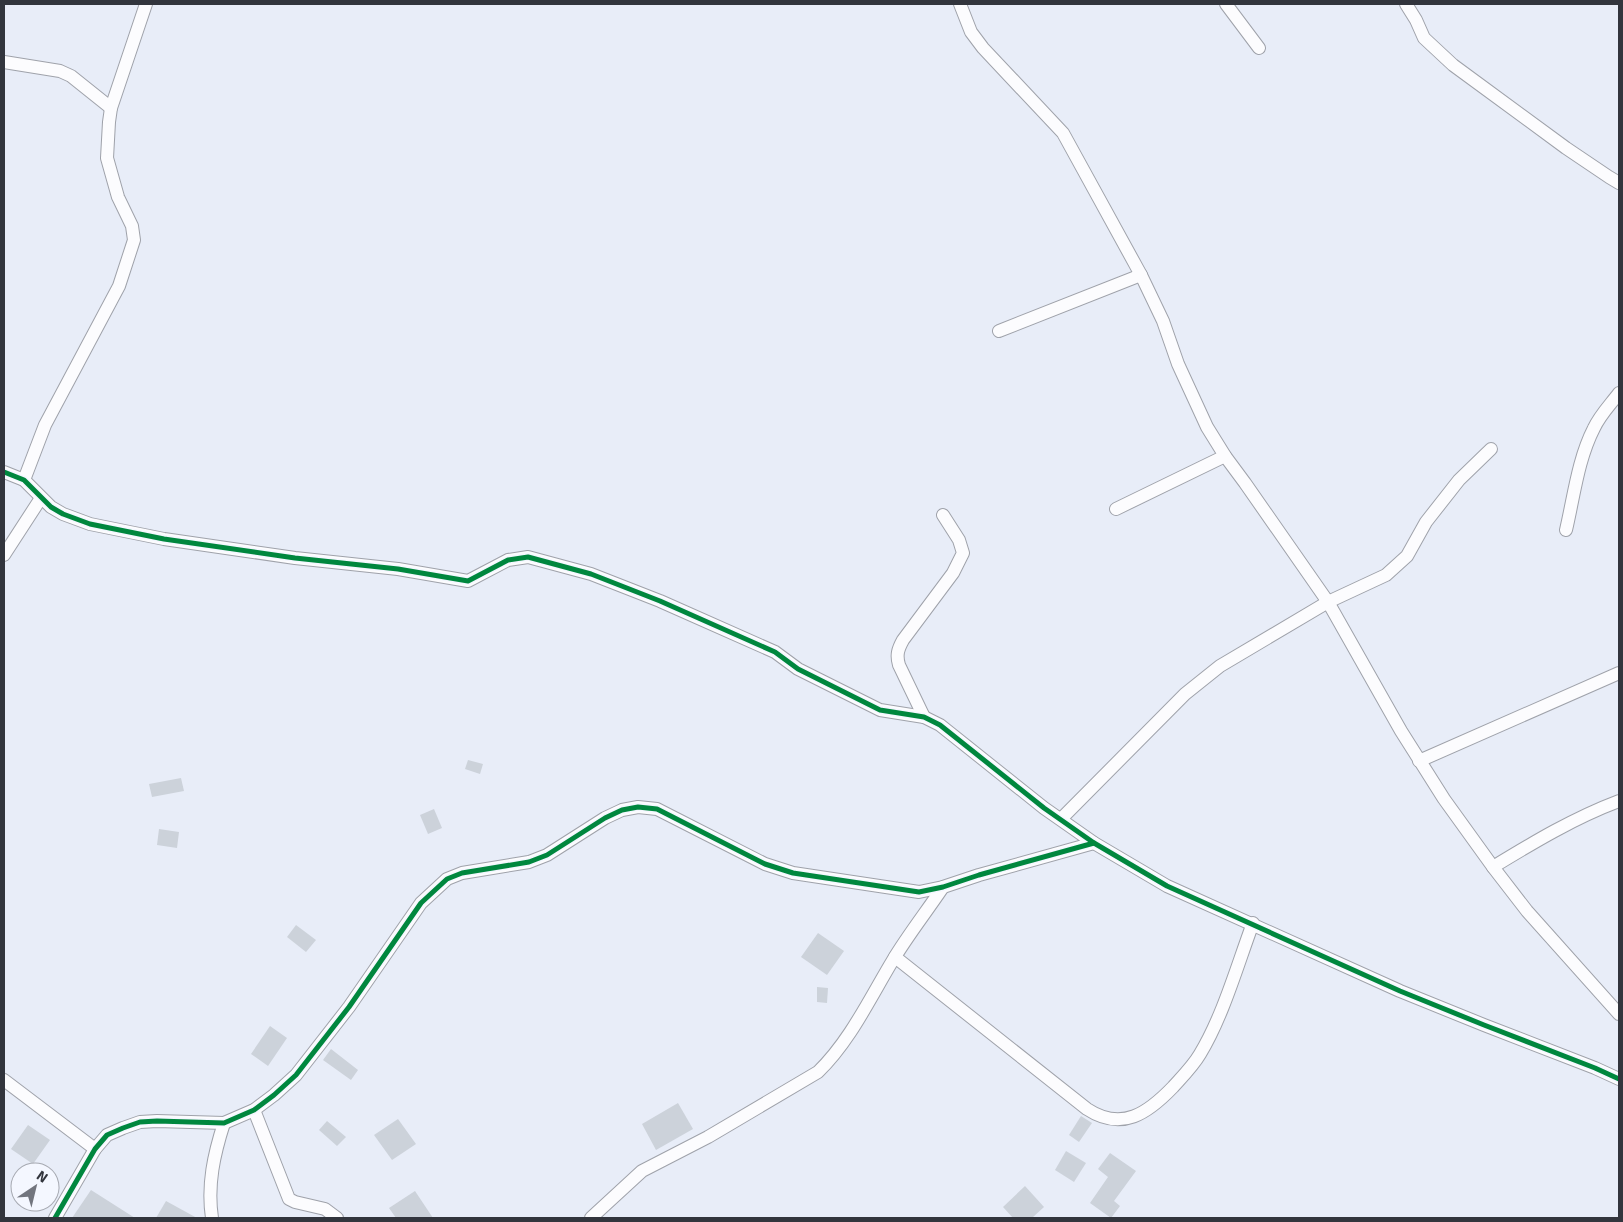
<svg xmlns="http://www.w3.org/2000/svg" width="1623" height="1222" font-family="Signika,sans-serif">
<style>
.building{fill:#ccd2da}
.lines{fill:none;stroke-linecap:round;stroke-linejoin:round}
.minor-casing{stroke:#9fa2aa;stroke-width:14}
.minor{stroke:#fcfcfe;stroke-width:12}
.cycleway-casing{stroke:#f4f7ff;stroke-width:8}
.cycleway{stroke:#00873e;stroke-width:5}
</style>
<rect width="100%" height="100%" fill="#e8edf8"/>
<g class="building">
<path d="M468,760L483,764L480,774L465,769Z"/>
<path d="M181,778L184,791L152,797L149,784Z"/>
<path d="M434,809L442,828L428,834L420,815Z"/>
<path d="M159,829L179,832L177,848L157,845Z"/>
<path d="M296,925L316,940L306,952L287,937Z"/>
<path d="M818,933L844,951L827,975L801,957Z"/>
<path d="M817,987L828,988L827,1003L817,1002Z"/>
<path d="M270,1026L287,1038L268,1066L251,1054Z"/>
<path d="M331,1049L358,1070L351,1080L323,1060Z"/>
<path d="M678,1103L693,1129L656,1150L642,1124Z"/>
<path d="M1081,1116L1092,1123L1079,1142L1069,1135Z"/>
<path d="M398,1119L416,1144L392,1160L374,1135Z"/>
<path d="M327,1121L346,1137L337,1146L319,1130Z"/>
<path d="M28,1125L50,1140L33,1164L11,1149Z"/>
<path d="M1066,1151L1086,1163L1074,1182L1055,1170Z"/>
<path d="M1110,1153L1136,1171L1114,1201L1120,1206L1111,1218L1090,1203L1108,1177L1098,1169Z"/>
<path d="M1025,1186L1044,1207L1032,1218H1013L1003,1207Z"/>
<path d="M91,1190L135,1218H72Z"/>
<path d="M415,1191L433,1218H396L389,1208Z"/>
<path d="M166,1201L197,1218H156Z"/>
</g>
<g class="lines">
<g class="minor-casing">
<g id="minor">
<path d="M960,4L971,32L983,48L1063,133L1141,275L1163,321L1178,364L1207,427L1225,456L1245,483L1328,602L1401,731L1444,799L1493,867L1527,911L1619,1014"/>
<path d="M1226,4L1259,48"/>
<path d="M1406,4L1416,20L1424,38L1453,65L1566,148L1609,177L1619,183"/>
<path d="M4,62L60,71L71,76L111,108"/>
<path d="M999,331L1141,275"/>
<path d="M4,472L24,480L51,507L63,514L90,524L164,539L295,558L398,569L468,581L508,560L528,557L591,574L660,601L775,652L798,669L880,710L924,717L940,725L1044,808L1094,843L1167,886L1400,991L1484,1025L1595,1068L1619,1079"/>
<path d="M24,480L45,425L119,286L134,240L132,226L118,197L107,158L109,122L111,108L146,4"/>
<path d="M1116,509L1225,456"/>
<path d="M1566,530C1574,496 1578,459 1594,428C1600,415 1610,405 1619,393"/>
<path d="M4,555L41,498"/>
<path d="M924,717L899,665C896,655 898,649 903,640L953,573L963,553L959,540L943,515"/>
<path d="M1419,761L1619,673"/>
<path d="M1061,819L1185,694L1220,666L1328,602L1386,575L1407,556L1426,522L1459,480L1491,449"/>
<path d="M1493,867C1534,842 1574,818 1619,801"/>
<path d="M895,957L1087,1109C1122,1132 1148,1113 1173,1087C1182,1077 1193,1066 1200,1054C1223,1016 1237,966 1253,923"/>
<path d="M4,1080L95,1149"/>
<path d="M254,1110L289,1199L295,1202L325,1209L337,1218"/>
<path d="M55,1218L95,1149L107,1135L123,1128L140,1122L157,1121L224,1123L254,1110L274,1095L296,1075L349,1007L421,903L447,879L462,873L529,862L547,855L605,818L622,810L638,807L657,809L765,864L793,873L919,892L943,887L979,875L1094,843"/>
<path d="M212,1218C207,1185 214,1154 224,1123"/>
<path d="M591,1218L642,1171L708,1137L818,1072C850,1041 870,998 893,960C908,935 927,911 943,887"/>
</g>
</g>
<use href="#minor" class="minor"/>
<g class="cycleway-casing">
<g id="cycleway">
<path d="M4,472L24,480L51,507L63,514L90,524L164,539L295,558L398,569L468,581L508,560L528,557L591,574L660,601L775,652L798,669L880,710L924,717L940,725L1044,808L1094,843L1167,886L1400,991L1484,1025L1595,1068L1619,1079"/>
<path d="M55,1218L95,1149L107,1135L123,1128L140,1122L157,1121L224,1123L254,1110L274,1095L296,1075L349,1007L421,903L447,879L462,873L529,862L547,855L605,818L622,810L638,807L657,809L765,864L793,873L919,892L943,887L979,875L1094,843"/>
</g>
</g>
<use href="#cycleway" class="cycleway"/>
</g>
<rect width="1623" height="1222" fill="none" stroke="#32353d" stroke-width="10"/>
<g transform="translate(35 1187) rotate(35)"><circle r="24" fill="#f4f7ff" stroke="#a6a9b1"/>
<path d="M0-4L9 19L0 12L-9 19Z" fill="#72757e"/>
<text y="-8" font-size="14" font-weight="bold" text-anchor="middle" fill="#32353d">N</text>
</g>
</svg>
